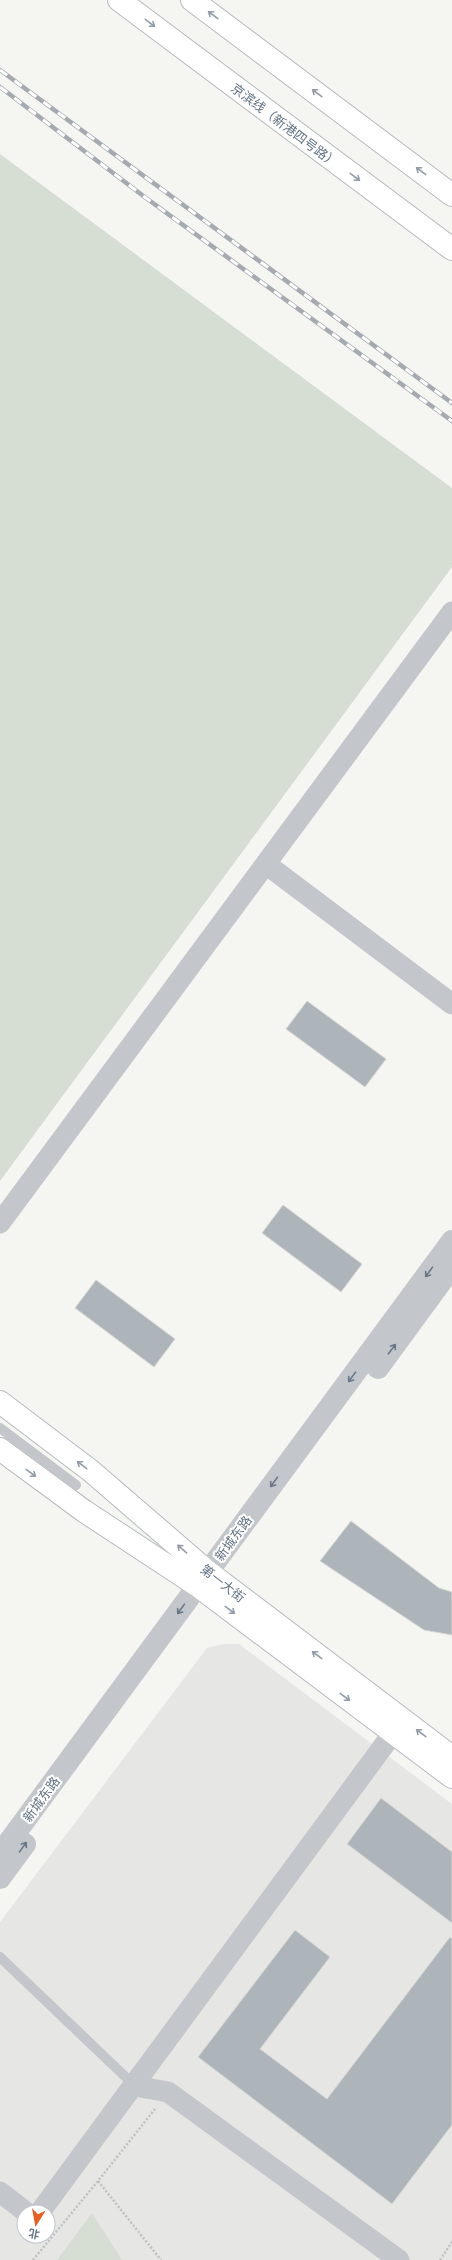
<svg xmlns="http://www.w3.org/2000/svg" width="452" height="2260" font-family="Helvetica,'Noto Sans SC',sans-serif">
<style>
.built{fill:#e6e7e5;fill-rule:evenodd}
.green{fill:#d6ddd2}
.building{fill:#adb4ba;stroke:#d7d7d4}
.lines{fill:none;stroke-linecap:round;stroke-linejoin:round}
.secondary-casing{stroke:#b5babf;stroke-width:24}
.trunk-casing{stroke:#b7babd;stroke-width:24}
.path{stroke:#bfc0c2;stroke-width:2.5;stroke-dasharray:2 2;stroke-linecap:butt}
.service{stroke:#c3c6ca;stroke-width:10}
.minor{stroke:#c3c6ca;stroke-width:21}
.tertiary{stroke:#c3c6ca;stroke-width:22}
.secondary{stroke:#fff;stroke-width:22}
.trunk{stroke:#fff;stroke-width:22}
.rail-casing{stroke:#a5aab0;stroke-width:4.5}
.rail{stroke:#fff;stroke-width:3;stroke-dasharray:9;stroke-linecap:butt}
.oneway{stroke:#929da9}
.oneway2{stroke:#687788}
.labels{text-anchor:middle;stroke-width:4;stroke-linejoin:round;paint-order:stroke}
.street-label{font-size:13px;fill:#637384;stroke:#fff}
</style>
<rect width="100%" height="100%" fill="#f5f6f1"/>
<path class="built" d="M224,1644H239L452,1804V2260H0V1922L207,1648ZM24,2212H48V2236H24Z"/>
<g class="green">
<path d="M0,154L452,488V567L0,1181Z"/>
<path d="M92,2213L122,2260H57Z"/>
</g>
<g class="building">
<path d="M307,1001L386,1059L365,1087L286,1029Z"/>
<path d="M283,1205L362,1264L341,1292L262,1233Z"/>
<path d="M96,1280L175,1339L154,1367L75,1308Z"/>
<path d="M351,1521L439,1588L452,1592V1635L424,1630L320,1561Z"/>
<path d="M381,1798L452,1852V1923L347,1844Z"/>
<path d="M295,1930L330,1957L260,2049L327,2099L450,1937L452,1939V2125L392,2204L198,2057Z"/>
</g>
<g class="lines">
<g class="secondary-casing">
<g id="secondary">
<path d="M0,1402L91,1471L208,1572L452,1757"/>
<path d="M0,1449L84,1511L198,1586L452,1777"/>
</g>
</g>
<g class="trunk-casing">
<g id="trunk">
<path d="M119,0L452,249"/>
<path d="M192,0L452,195"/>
</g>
</g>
<g class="path">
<path d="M155,2109L98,2181L161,2260"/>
<path d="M33,2260L98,2181"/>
<path d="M440,2260L452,2242"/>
</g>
<g class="service">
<path d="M0,1428L76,1485"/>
<path d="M0,1957L135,2086"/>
</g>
<g class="minor">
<path d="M266,864L452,1004"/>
<path d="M0,1223L452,612"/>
<path d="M135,2086L168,2092L399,2260"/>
<path d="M0,2192L26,2212"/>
<path d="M40,2212L393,1733"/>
</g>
<g class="tertiary">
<path d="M378,1368L452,1267"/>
<path d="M0,1854L452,1241"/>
<path d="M0,1878L25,1844"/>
</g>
<use href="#secondary" class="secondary"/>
<use href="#trunk" class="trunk"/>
<g class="rail-casing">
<g id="rail">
<path d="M0,70L452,403"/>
<path d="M0,87L146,198L452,421"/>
</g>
</g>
<use href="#rail" class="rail"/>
</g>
<defs><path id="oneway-shaft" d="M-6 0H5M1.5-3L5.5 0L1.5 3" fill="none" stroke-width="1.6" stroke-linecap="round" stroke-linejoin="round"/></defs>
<g class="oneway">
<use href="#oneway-shaft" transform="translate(213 15) rotate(-143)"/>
<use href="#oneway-shaft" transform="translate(150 23) rotate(37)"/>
<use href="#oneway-shaft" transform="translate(317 93) rotate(-143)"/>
<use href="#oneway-shaft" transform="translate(421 171) rotate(-143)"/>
<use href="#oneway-shaft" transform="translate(355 177) rotate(37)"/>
<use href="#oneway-shaft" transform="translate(82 1465) rotate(-143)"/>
<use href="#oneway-shaft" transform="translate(31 1473) rotate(37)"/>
<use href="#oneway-shaft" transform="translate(182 1549) rotate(-139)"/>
<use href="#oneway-shaft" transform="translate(230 1610) rotate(37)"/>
<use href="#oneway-shaft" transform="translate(317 1655) rotate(-143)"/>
<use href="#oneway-shaft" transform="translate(345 1697) rotate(37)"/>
<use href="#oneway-shaft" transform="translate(421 1733) rotate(-143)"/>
</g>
<g class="oneway2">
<use href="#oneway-shaft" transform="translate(429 1272) rotate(126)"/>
<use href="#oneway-shaft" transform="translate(392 1349) rotate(-53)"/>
<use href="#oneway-shaft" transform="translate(352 1377) rotate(126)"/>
<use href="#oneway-shaft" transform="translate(274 1482) rotate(126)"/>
<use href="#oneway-shaft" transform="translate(181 1609) rotate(126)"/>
<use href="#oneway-shaft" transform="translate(23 1847) rotate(-54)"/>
</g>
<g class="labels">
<g class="street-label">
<text transform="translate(285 125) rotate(37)" y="5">京滨线（新港四号路）</text>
<text transform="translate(233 1538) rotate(-54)" y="5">新城东路</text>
<text transform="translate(223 1583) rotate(38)" y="5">第一大街</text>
<text transform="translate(41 1799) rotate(-54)" y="5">新城东路</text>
</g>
</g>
<g transform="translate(36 2224) rotate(191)"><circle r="19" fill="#ffffff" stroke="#c1c7ce"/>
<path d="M0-3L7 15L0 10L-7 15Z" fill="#e95d1e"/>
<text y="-6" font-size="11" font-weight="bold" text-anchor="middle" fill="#637384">北</text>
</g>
</svg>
